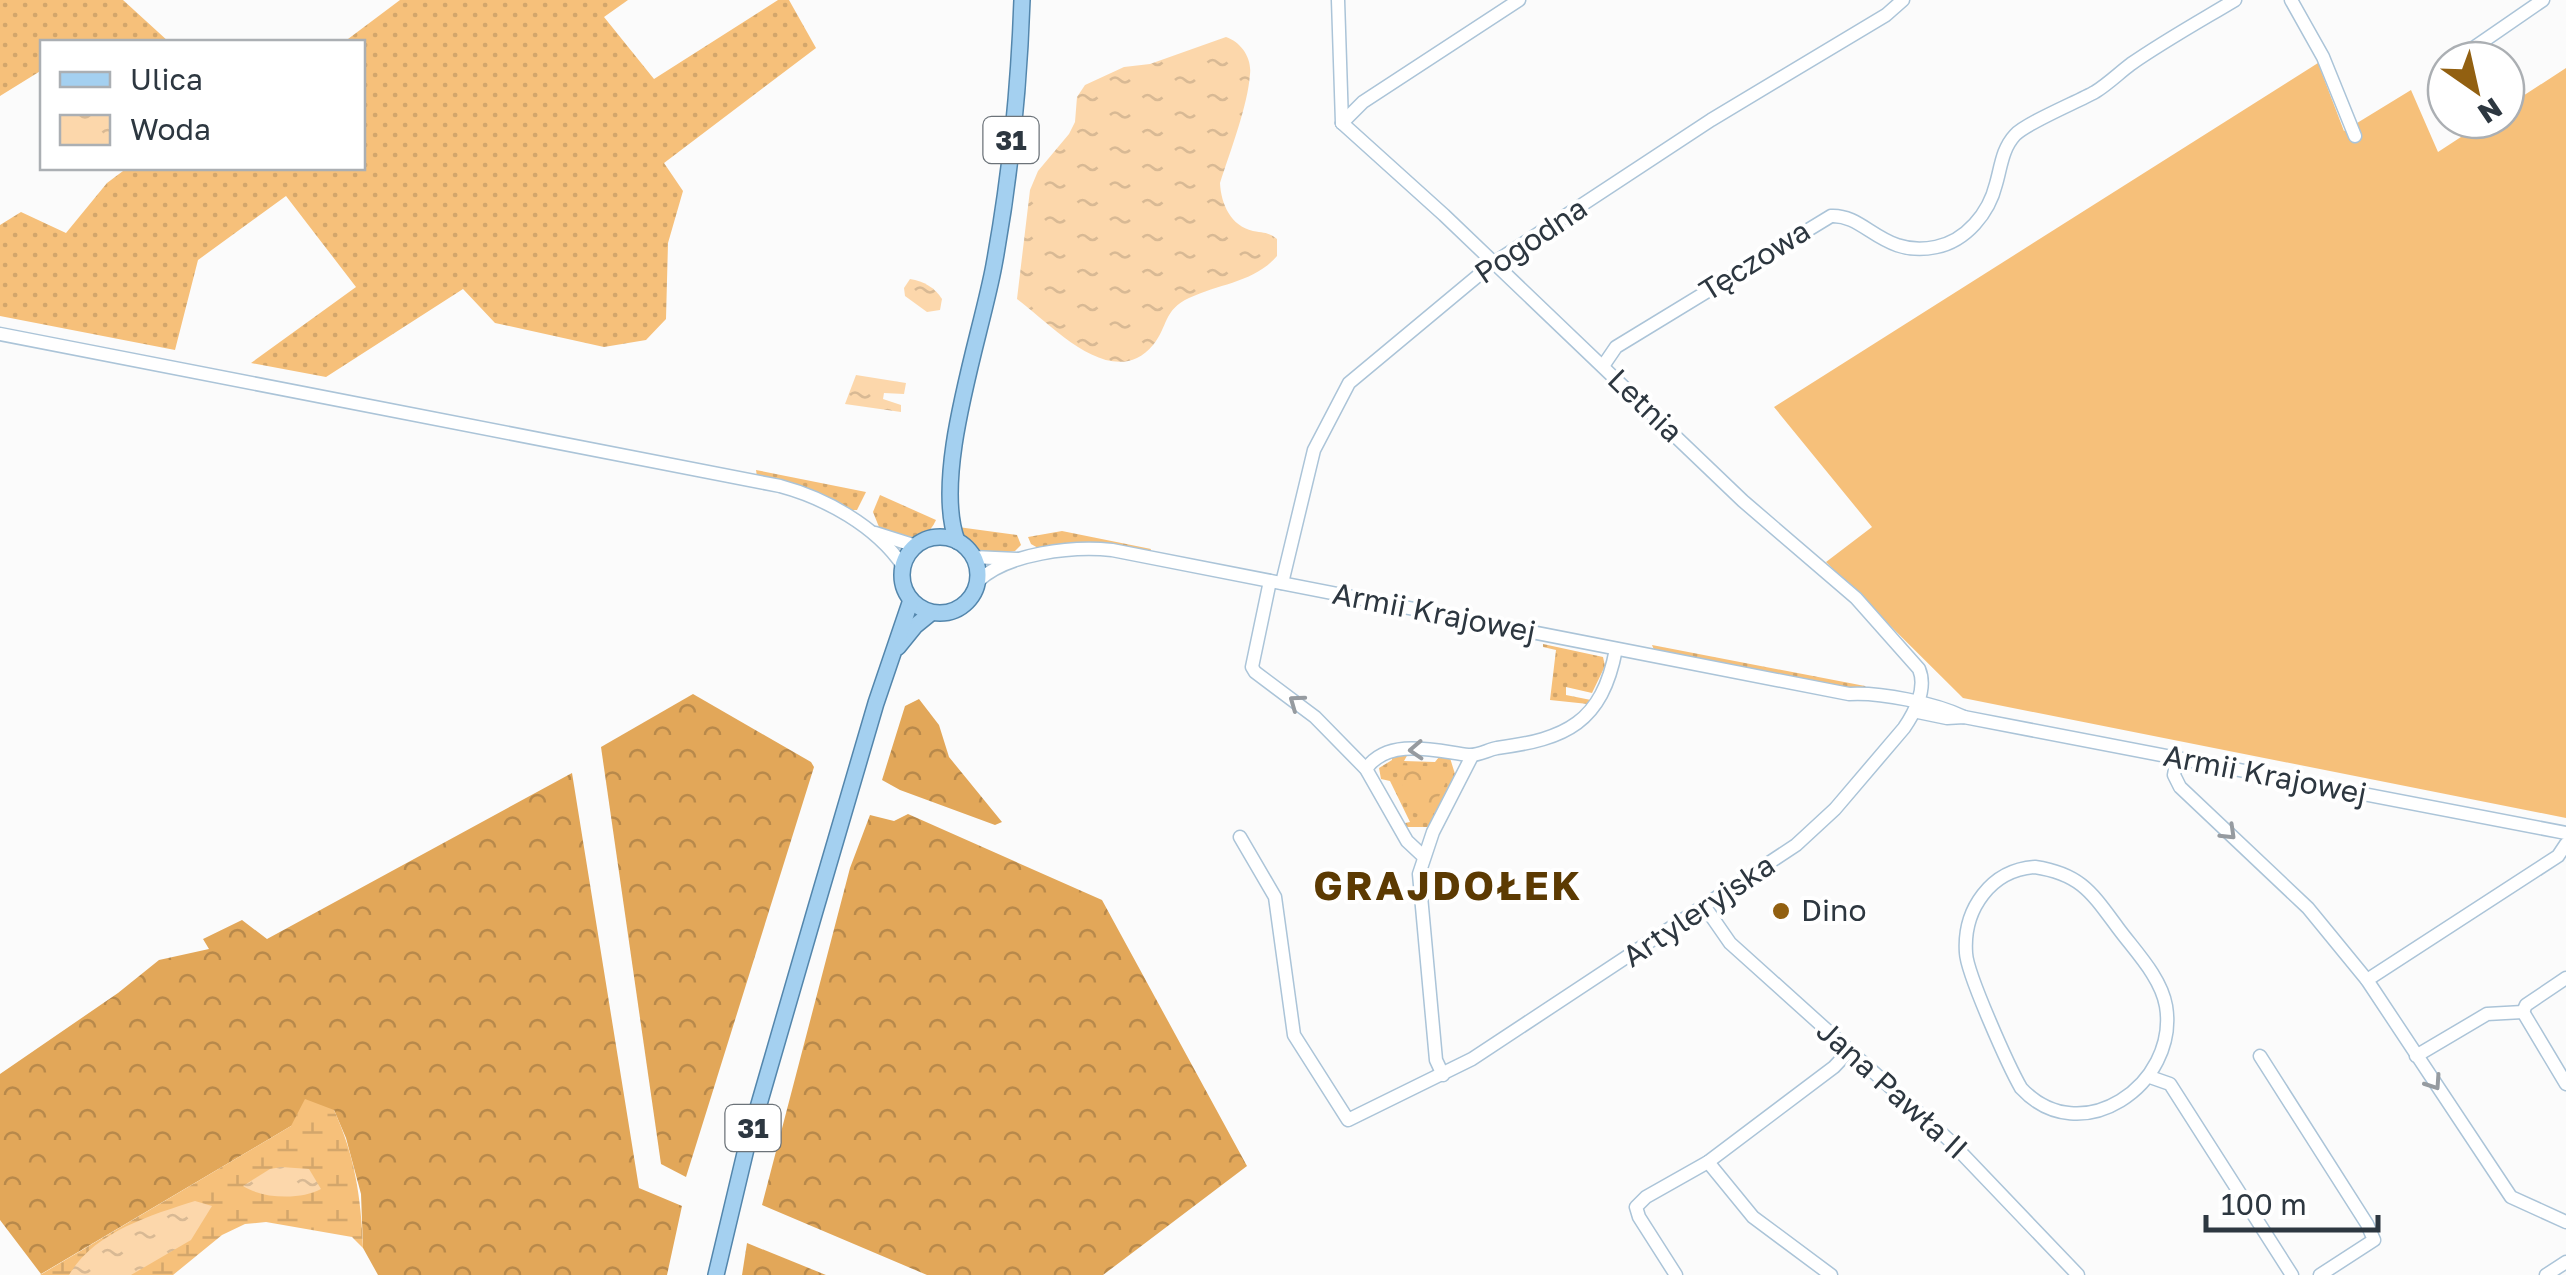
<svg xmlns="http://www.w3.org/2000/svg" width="2566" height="1275" font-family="'Golos Text',sans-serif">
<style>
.grass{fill:url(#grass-dots)}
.forest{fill:url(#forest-crowns)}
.wetland{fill:url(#wetland-marsh)}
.park{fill:url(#park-crowns)}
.garden{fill:#f6c07a}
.water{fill:url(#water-ripples)}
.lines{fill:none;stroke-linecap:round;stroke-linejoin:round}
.minor-casing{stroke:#abc4d8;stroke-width:15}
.major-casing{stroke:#5386ac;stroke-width:18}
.minor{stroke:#fff;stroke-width:12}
.major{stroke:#a4d0f0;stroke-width:15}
.oneway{stroke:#969ba0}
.poi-dot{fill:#926011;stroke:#fff;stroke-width:4}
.labels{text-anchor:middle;stroke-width:8;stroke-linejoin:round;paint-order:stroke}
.shield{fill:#fff;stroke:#6c7379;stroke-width:2.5}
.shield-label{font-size:28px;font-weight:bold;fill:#2d3740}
.street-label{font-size:30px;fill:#2d3740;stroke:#fff}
.poi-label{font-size:30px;fill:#2d3740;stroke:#fff;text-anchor:start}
.district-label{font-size:40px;font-weight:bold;letter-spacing:2.5px;fill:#5c3a02;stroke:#fff}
</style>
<defs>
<pattern id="grass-dots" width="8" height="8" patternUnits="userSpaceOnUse" patternTransform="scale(2.5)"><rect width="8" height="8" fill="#f6c07a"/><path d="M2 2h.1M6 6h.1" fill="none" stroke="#d3a66b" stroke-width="1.8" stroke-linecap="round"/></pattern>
<pattern id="forest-crowns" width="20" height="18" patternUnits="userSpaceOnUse" patternTransform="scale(2.5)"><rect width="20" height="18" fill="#e2a759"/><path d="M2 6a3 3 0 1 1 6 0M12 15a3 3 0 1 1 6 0" fill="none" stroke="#b8894b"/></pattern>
<pattern id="wetland-marsh" width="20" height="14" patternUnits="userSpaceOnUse" patternTransform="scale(2.5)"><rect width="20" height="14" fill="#f6c07a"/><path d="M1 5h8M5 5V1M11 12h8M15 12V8" fill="none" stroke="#d3a66b"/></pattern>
<pattern id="park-crowns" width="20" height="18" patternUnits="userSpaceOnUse" patternTransform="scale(2.5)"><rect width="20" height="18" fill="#f6c07a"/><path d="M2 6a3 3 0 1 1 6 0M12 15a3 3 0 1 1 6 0" fill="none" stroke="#d3a66b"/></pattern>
<pattern id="water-ripples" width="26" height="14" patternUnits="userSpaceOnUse" patternTransform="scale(2.5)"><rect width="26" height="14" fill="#fcd7ab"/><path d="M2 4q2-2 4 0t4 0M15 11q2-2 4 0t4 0" fill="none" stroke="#d8b994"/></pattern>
</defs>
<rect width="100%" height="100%" fill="#fbfbfb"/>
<g class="grass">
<path d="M0,0H123L169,42H42V70L0,96Z"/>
<path d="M400,0H628L604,17L654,79L778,0H789L816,48L664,163L683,191L668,243L666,319L646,340L604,347L495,323L463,289L326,377L251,363L356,287L286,196L198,260L175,350L0,316V225L21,212L66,233L107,183L127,168H362V42H344Z"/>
<path d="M756,470L866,492L857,510H848L807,488L757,476Z"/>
<path d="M880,495L936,520C923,548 900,538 879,527L873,512Z"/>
<path d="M958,527L1017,535L1021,545L1015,551C989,555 969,554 958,527Z"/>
<path d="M1062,531L1151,549L1150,552L1083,542L1038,548L1031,544L1028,537Z"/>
<path d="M1543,644L1603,657L1605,666L1592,693L1566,687V695L1591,700L1588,704L1550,700L1556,650L1543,647Z"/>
<path d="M1652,645L1865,686L1869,691L1654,650Z"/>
<path d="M1408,754L1404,761L1435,762L1439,757L1450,758L1455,774L1429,827H1405V823L1410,822L1390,781L1381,779L1379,768L1392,760V756Z"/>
</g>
<g class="forest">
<path d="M693,694L811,762L814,767L686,1177L661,1164L601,747Z"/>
<path d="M919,699L939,725L949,757L1002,822L995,825L900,790L882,780L905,706Z"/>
<path d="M572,773L639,1188L682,1206L667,1275H378L363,1248L361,1194L346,1138L334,1110L291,1126L41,1274L0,1220V1074L118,993L159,960L209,949L203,939L242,920L267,939Z"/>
<path d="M908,814L1102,900L1247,1166L1103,1275H927L762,1205L850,868L870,815L894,821Z"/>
<path d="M747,1243L826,1275H742Z"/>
</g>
<path class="wetland" d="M305,1099L334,1110C355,1157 361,1196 363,1248L352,1237L266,1222L245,1224L222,1235L173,1275H40L291,1126Z"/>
<path class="park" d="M1397,765L1449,767L1450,774L1428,819L1409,810Z"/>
<path class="garden" d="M2318,63L2344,131L2411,90L2438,152L2487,120H2506V107L2566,68V818L1963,698L1826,562L1872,527L1774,407Z"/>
<g class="water">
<path d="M1226,37C1241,42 1252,58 1250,74C1248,105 1230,152 1220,183C1221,204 1231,226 1253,231C1264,233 1268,232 1277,239V256C1253,283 1220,283 1189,298C1163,310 1168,327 1153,345C1112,394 1050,323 1017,299L1030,190L1038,171L1069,134L1075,122L1077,97L1085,85L1124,67L1150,64Z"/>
<path d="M910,279C924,281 935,288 942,299L940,310L927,312L905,296L904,288Z"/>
<path d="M856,375L906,383L904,394L884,393L883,399L901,405V412L845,404Z"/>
<path d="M281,1167L309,1169L321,1189C301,1200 263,1199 243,1186L270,1169Z"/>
<path d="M195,1201L212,1206L191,1240L131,1275H69C94,1232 151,1215 195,1201Z"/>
</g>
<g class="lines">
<g class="minor-casing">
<g id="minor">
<path d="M1338,0L1342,123"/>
<path d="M2291,0L2323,57L2355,136"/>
<path d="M2456,60L2543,0"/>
<path d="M1342,123L1363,102L1519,0"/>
<path d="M0,334L780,486C825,498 876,526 903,566"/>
<path d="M1603,366L1616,347L1831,216C1866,214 1882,258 1936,247C1966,241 1989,213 1996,184C2001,167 2002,149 2015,135C2026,123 2077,102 2095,92C2108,84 2119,73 2131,64C2164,41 2200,21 2235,0"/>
<path d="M875,533L916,546"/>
<path d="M973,557L1017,559"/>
<path d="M978,581C1008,553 1072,546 1112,550L1849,694C1880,692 1935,703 1964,717"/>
<path d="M1270,581L1252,667L1255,672L1315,717L1366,769L1407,841L1423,856"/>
<path d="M1282,583L1314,450L1349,383L1492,264L1711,120L1886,15L1903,0"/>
<path d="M1918,712L1947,718L1964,717L2566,833"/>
<path d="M2177,758L2174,775L2180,787L2308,908L2367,980L2511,1197L2566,1222"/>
<path d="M1366,769C1388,737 1436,751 1468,755C1478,756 1487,750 1497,748C1566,739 1602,723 1616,649"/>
<path d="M1240,837L1275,897L1294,1035L1348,1120L1472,1059L1796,845L1835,809L1904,728C1915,712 1927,688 1919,669L1856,598L1743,501L1444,215L1342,123"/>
<path d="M2035,867C2081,874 2092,893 2118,928C2135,951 2161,977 2166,1006C2179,1085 2080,1152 2021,1088C2009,1067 1967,974 1966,953C1963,909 1991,870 2035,867Z"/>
<path d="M1705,907L1730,943L1949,1140L2078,1275"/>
<path d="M2367,980L2558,856L2566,844"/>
<path d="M2523,1012L2566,1084"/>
<path d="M2523,1012L2526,1005L2566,978"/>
<path d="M2260,1056L2367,1224L2374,1240L2320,1275"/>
<path d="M2416,1056L2487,1014L2523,1012"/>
<path d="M1443,1075L1436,1060L1419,874L1433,832L1472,756"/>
<path d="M2150,1077L2170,1084L2292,1275"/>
<path d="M1708,1162L1753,1217L1831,1275"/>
<path d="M1676,1275L1639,1217L1636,1207L1646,1197L1708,1162L1834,1067L1850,1050"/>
<path d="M2546,1275L2566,1262"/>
</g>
</g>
<g class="major-casing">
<g id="major">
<circle cx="940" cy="575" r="38"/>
<path d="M957,541C932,474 981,337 994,265C1010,178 1019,88 1022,0"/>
<path d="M898,647L915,626L931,613"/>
<path d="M716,1275L746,1149L815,911L876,703L911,600"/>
</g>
</g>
<use href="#minor" class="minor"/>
<use href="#major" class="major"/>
</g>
<defs><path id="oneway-chevron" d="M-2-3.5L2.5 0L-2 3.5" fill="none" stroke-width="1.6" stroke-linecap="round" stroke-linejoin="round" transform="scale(2.5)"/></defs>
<g class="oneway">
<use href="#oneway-chevron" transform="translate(1296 702) rotate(-144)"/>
<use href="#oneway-chevron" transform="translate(1416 750) rotate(177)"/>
<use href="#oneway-chevron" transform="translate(2229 833) rotate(44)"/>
<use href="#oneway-chevron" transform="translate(2434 1083) rotate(56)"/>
</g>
<circle class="poi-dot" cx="1781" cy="911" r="10"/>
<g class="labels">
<g class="shield">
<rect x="983.5" y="117" width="55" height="46" rx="8"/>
<rect x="725.5" y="1105" width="55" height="46" rx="8"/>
</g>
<g class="shield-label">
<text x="1011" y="150">31</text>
<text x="753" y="1138">31</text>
</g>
<g class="street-label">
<text transform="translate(1531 241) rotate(-34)" y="10">Pogodna</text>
<text transform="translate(1755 261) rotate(-32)" y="10">Tęczowa</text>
<text transform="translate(1645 406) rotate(44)" y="10">Letnia</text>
<text transform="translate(1434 613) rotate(11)" y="10">Armii Krajowej</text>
<text transform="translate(2265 775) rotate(11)" y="10">Armii Krajowej</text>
<text transform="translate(1699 911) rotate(-34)" y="10">Artyleryjska</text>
<text transform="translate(1892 1090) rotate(42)" y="10">Jana Pawła II</text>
</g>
<g class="poi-label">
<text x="1801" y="921">Dino</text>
</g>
<g class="district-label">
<text x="1448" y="900">GRAJDOŁEK</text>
</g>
</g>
<rect x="40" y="40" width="325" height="130" fill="#ffffff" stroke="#abafb3" stroke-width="2.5"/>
<rect x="60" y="72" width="50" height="15" fill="#a4d0f0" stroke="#abafb3" stroke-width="2.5"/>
<text x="130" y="90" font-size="30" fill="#2d3740">Ulica</text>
<rect x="60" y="115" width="50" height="30" fill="url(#water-ripples)" stroke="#abafb3" stroke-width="2.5"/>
<text x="130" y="140" font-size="30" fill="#2d3740">Woda</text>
<g transform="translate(2476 90) rotate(146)"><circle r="48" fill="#ffffff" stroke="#abafb3" stroke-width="2.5"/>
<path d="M0-8L18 38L0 25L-18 38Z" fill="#926011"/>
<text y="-15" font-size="28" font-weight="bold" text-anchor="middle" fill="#2d3740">N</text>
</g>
<path d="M2206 1215v15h172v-15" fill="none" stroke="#2d3740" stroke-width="5"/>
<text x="2221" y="1215" font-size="30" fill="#2d3740" stroke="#ffffff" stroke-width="8" paint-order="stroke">100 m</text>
</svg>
